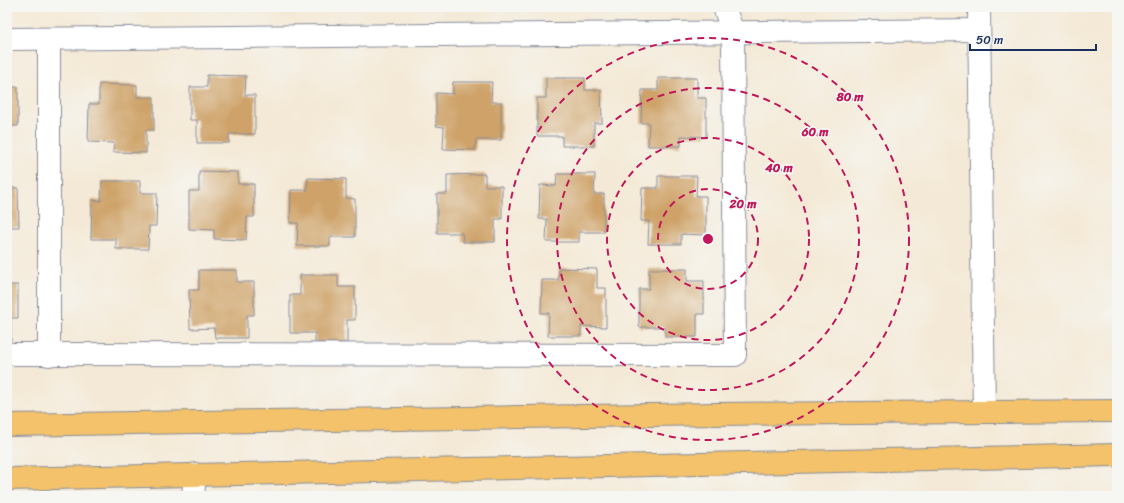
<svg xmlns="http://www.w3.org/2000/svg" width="1124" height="503" font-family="Sriracha,sans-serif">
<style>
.building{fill:#cea267}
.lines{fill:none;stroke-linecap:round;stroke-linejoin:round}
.minor-casing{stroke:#888c9a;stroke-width:24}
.highway-casing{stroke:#888c9a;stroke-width:24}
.minor{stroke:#fff;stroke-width:22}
.highway{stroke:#f3c26a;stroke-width:22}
.ring{fill:none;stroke:#c2185b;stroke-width:2;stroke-dasharray:7 5}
.centre{fill:#c2185b;stroke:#f6f6f2;stroke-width:2}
.ring-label{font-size:12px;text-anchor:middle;font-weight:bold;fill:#c2185b;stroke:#f6f6f2;stroke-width:3.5;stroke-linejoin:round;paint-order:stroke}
</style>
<rect width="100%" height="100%" fill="#f6f6f2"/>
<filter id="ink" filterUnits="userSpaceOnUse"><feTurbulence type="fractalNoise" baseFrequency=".025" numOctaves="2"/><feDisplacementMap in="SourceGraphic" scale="8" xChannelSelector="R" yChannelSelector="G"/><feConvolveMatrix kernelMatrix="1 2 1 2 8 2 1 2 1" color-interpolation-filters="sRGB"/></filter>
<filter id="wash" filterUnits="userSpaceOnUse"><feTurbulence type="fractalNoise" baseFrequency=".012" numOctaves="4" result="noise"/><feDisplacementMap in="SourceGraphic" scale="16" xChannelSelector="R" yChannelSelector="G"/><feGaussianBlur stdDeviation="0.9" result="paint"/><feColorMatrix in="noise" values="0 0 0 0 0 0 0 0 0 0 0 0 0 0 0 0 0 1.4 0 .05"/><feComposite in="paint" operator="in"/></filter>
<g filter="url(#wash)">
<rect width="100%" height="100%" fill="#f4e9d6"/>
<g id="blocks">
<g class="building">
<path d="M7,67H9L8,87H18V126H7Z"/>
<path d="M207,75L246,76L245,95H255V134H229V143H197V120H190V87H207Z"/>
<path d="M546,78H585V90H601L602,123H594V146H562V136H537V98H546Z"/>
<path d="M658,78H697V98H706V137L681,136V146H648L649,123H641L642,90H658Z"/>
<path d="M453,82H492L491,102H501V140H476L475,150L443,149L444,127L436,126V93L453,94Z"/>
<path d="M99,84L137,85V97H154V130H146V153L113,152L114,143L88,142L89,104H99Z"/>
<path d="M7,169H9V188H18L19,227H7Z"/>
<path d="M199,171L238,172V184H254V217H247L246,240L214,239V230L189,229V191H199Z"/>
<path d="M485,174V186H502V219H495V242H463L462,233H437V194H447V175Z"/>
<path d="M557,174H595L594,194H604V232H579V242H546L547,219H539L540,185L556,186Z"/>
<path d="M658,176H697L696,196H706V235L681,234V244H648L649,221H641L642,188H658Z"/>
<path d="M308,178L346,179V198L355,199V237H330V246H297L298,223H290L291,190H307Z"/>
<path d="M102,181H140V193H157L156,226H149L148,249H116V239H91L92,200L101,201Z"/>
<path d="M559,268L597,269V288H606V327L581,326V336H548L549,313H541L542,280H558Z"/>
<path d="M649,269H687V281H704V314H697V337H665V327H639V289H649Z"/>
<path d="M199,270H237V282H254V315H247V338H215L214,328L190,329L189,290H199Z"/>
<path d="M300,275H338V287H355V320H347V343H315V333H290V295H300Z"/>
<path d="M7,285H18V318H11V341H7Z"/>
</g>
</g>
</g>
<g filter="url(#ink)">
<use href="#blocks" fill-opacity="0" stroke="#888c9a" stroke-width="1"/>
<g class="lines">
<g class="minor-casing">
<g id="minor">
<path d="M979,7L984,412"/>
<path d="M7,39L979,30"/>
<path d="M49,39V355"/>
<path d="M7,354L735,355L733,32L724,7"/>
<path d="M193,496L195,474"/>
</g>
</g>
<g class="highway-casing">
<g id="highway">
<path d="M7,425L717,414L1117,411"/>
<path d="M7,479L1117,455"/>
</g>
</g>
<use href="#minor" class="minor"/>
<use href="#highway" class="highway"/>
</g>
</g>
<g class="ring">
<circle cx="708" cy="239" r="50"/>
<circle cx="708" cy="239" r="101"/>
<circle cx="708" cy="239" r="151"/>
<circle cx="708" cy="239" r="201"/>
</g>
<circle cx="708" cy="239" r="6" class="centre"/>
<g class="ring-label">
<text x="850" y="101">80 m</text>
<text x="815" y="136">60 m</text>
<text x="779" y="172">40 m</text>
<text x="743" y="208">20 m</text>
</g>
<rect width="1124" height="503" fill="none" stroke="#f6f6f2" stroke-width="24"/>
<path d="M970 44v6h126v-6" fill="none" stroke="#1b2f5e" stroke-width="2"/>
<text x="976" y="44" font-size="12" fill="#1b2f5e" stroke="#f6f6f2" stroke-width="3" paint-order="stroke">50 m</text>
</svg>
